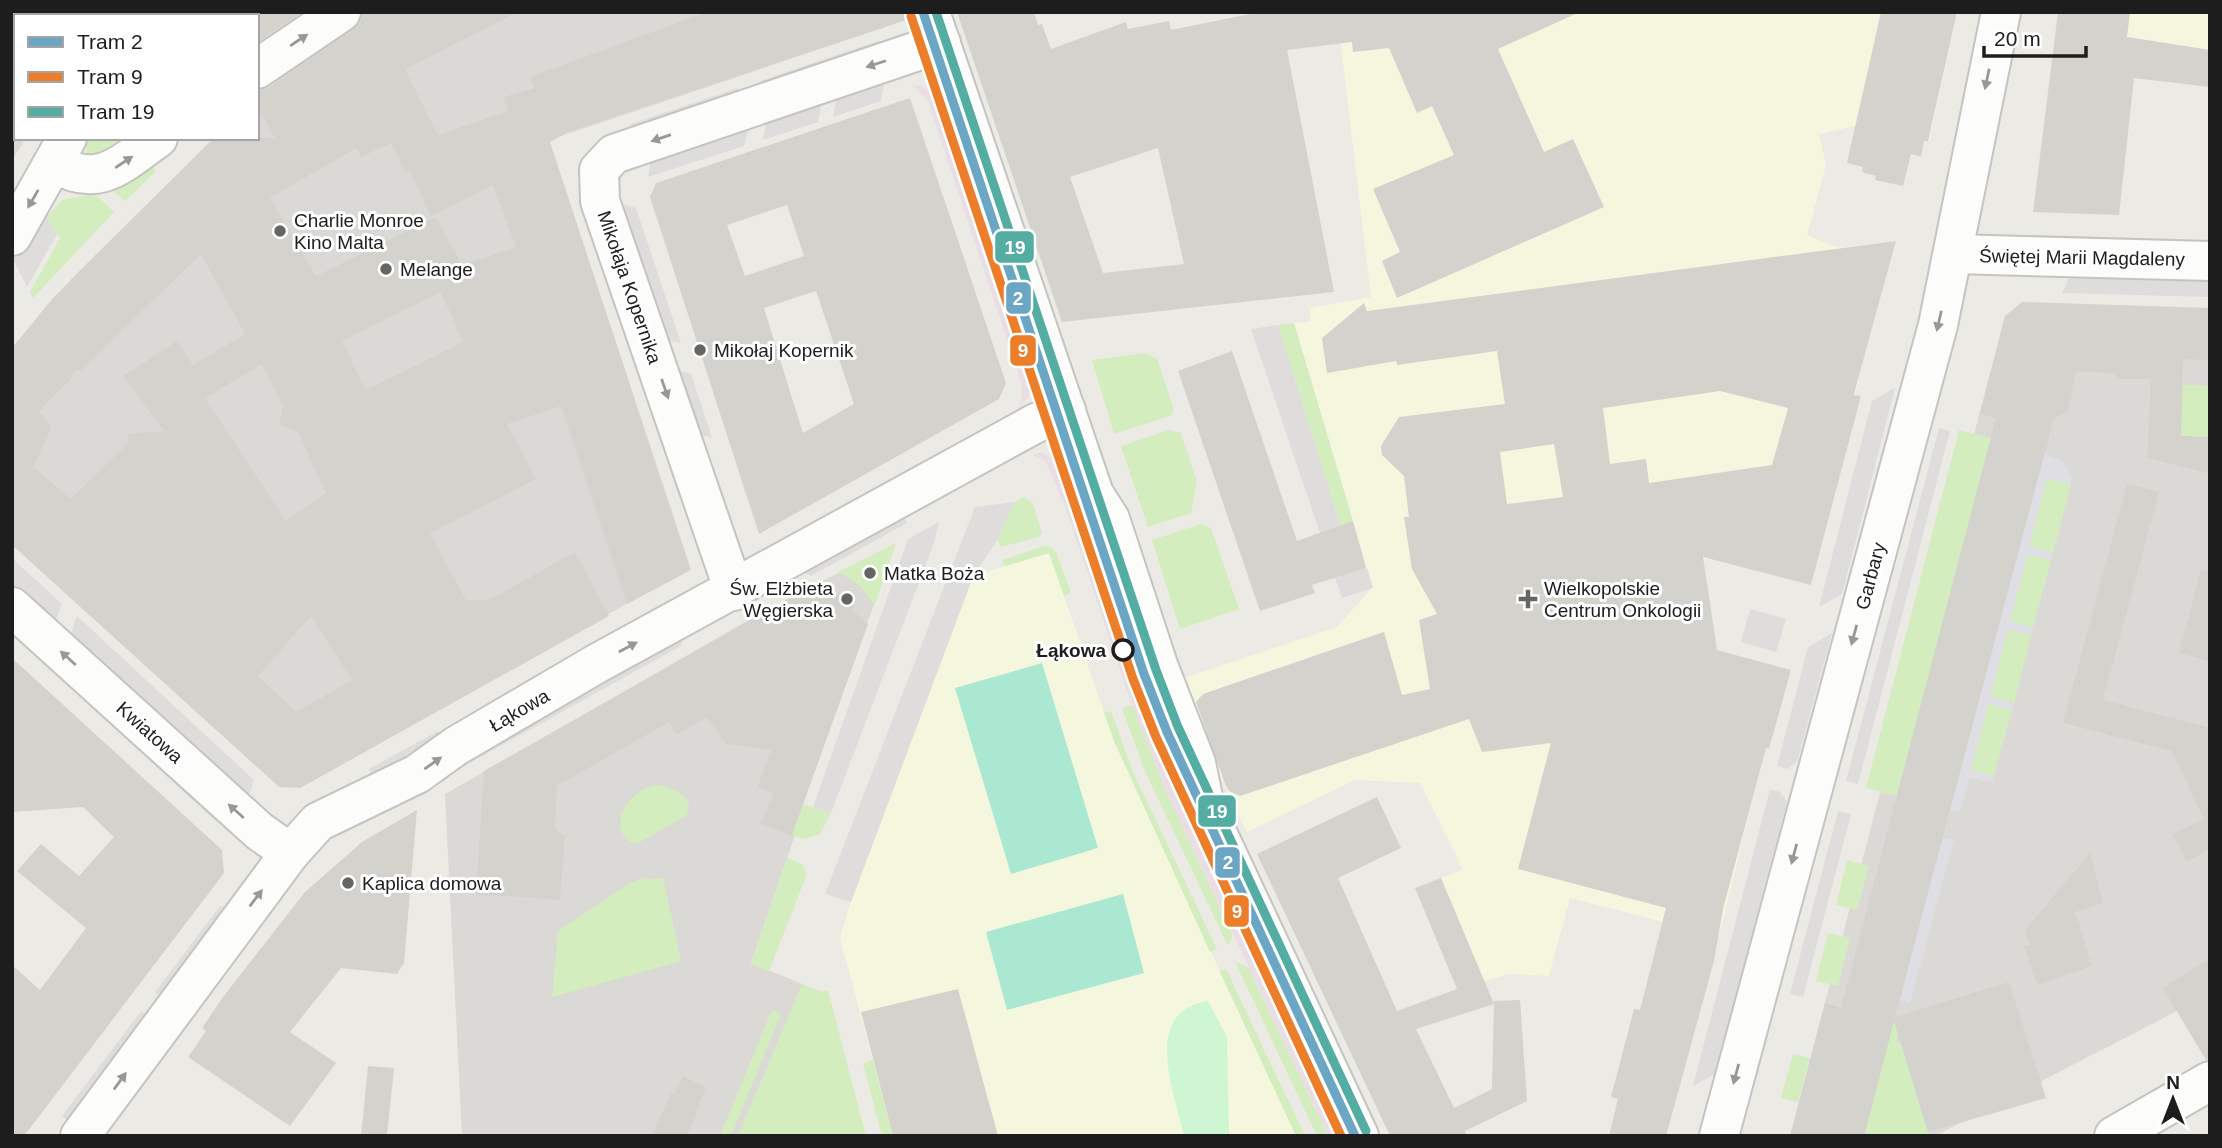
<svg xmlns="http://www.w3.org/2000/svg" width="2222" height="1148" font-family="Helvetica,sans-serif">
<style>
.residential{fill:#dbd9d6}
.industrial{fill:#eadde3}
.education{fill:#f5f6de}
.religious{fill:#dad9d6}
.grass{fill:#d4edbf}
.park{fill:#cff6d2}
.pitch{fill:#abe8d2}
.parking{fill:#dedddb}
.plaza{fill:#e0dee5}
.building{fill:#d4d2cd;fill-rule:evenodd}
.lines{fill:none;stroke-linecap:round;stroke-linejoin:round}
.minor-casing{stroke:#c4c4c1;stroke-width:42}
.minor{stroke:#fcfcfb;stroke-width:38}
.tram-1-casing{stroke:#fff;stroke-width:14}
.tram-2-casing{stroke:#fff;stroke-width:14}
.tram-3-casing{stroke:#fff;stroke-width:14}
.tram-1{stroke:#6ba6c4;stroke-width:9}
.tram-2{stroke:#ec7d29;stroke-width:9}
.tram-3{stroke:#53ada3;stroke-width:9}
.oneway{fill:#989897}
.poi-dot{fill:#656563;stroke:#fff;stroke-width:2.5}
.stop-dot{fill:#fff;stroke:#1d1d1d;stroke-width:3.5}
.labels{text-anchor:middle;stroke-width:6;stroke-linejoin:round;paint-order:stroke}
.poi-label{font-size:19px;fill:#1d1d1d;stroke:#fff;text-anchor:start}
.street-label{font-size:19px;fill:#1d1d1d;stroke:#fff}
.stop-label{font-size:19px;font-weight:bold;fill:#1d1d1d;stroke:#fff;text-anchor:end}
.line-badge{stroke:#fff;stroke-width:2.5}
.badge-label{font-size:19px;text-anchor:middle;font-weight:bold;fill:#fff}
</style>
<rect width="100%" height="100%" fill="#eceae4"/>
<g class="residential">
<path d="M12,12H109L107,16H16V138H26L12,160Z"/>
<path d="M163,12H306L257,47V16H161Z"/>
<path d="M377,12H881L886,27L549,140L667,581L300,788L12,543V348L74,276L214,138H257V96L352,27Z"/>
<path d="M2210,308V994L1935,1136H1790L2005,316Z"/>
</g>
<g class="industrial">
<path d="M918,85L938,94L1035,372L1031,393L1016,412L1021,404L1022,385L928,101L914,86Z"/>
<path d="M1040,452L1065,462L1346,1136H1328L1166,792L1132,705L1066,509L1046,462L1032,455Z"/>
</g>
<g class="education">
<path d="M1337,12H1957L1929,141H1924L1921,157L1873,146L1855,126L1819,134L1826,165L1807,235L1839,248L1896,241L1862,364L1854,362L1850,377L1859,379L1855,395L1861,396L1811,585L1758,571L1763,552L1699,560L1702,646L1791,670L1769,749H1765L1719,936L1570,898L1549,976L1509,974L1484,981L1441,878L1463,870L1420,783L1355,780L1247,832L1200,733L1181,679L1337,627L1372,588L1294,323L1311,321L1309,308L1371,297Z"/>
<path d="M2058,12H2210V50L2127,37Z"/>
<path d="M1049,553L1114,741L1296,1136H893L840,938L856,884L973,576Z"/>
</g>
<path class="religious" d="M896,543L792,834L795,835L751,963L822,992L860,1136H462L445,794L759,614Z"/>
<g class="grass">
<path d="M84,138H131L108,158L87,155Z"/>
<path d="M146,160L156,171L125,201L112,189Z"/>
<path d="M95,194L114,212L33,298L30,292L60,238L46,218L62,200Z"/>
<path d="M1294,323L1353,521L1340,526L1278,325Z"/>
<path d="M1145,353L1157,359L1174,410L1170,416L1114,434L1092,360Z"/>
<path d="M2183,385L2210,386V462L2196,437L2181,436Z"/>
<path d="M1169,430L1181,433L1197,482L1191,513L1148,527L1121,446Z"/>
<path d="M1959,430L1991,438L1898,796L1866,788Z"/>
<path d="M2047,479L2071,484L2053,553L2029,547Z"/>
<path d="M1024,497L1033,503L1042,533L1039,537L1001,547L997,540L1015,502Z"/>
<path d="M1201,524L1211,528L1239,609L1180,629L1152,540Z"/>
<path d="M896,543L875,605L859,585L838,572Z"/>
<path d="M1044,546L1051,547L1056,552L1071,593L1064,596L1049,553L1005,566L1002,560Z"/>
<path d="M2028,553L2051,560L2033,628L2010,621Z"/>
<path d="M2008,629L2031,635L2014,703L1990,697Z"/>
<path d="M1988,704L2012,710L1994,776L1971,770Z"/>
<path d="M1132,705L1166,792L1232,934L1230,943L1227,944L1144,769L1122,708Z"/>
<path d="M1111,711L1133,772L1217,949L1210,952L1114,741L1104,713Z"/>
<path d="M656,785C670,787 683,791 689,805L687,815L640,842L631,843C605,823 631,789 656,785Z"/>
<path d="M803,804L831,813L820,834L805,839L792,835Z"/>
<path d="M787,858L802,864L807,874L769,971L751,964Z"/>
<path d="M1847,860L1869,866L1857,910L1836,905Z"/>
<path d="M663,878L681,961L552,997L558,931L627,885L637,880Z"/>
<path d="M1828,933L1850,938L1838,986L1816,981Z"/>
<path d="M1239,963L1248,967L1328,1136H1317L1236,964Z"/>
<path d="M1226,969L1305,1136H1296L1220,972Z"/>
<path d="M802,984L822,992L828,990L866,1136H738Z"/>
<path d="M772,1010L781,1014L731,1136H720Z"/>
<path d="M1894,1021L1901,1023L1896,1042L1917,1048L1947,1082L1915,1092L1930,1136H1880L1865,1133Z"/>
<path d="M1793,1054L1810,1058L1798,1102L1781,1098Z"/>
<path d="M873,1060V1061L893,1136H882L863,1063Z"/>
</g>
<path class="park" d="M1208,1001L1227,1037L1229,1136H1184C1174,1091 1141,1011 1208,1001Z"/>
<g class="pitch">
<path d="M1042,663L1098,848L1011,874L955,688Z"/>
<path d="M1123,894L1144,973L1007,1010L986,932Z"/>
</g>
<g class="parking">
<path d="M878,41L882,53L761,94L757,82Z"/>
<path d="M886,76L881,101L833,117L838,91Z"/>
<path d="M738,88L743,100L634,136L630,124Z"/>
<path d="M823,96L818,122L763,140L768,114Z"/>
<path d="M751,121L744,146L648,177L652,153Z"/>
<path d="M616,202L636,208L681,343L660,338Z"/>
<path d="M40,208L57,234L27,287L12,257Z"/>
<path d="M2072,271L2210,275V297L2062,293Z"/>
<path d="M1278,325L1346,544L1358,541L1362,553L1341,560L1345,574L1367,568L1373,588L1342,598L1251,329Z"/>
<path d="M670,369L691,374L712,438L691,432Z"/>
<path d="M1895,388L1842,594L1819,607L1872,401Z"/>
<path d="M1939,428L1950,431L1858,784L1846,781Z"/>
<path d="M1015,502L997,540L973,577L851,902L825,894L975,507Z"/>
<path d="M902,514L907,523L811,576L799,570Z"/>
<path d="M939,522L934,543L831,813L813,807L908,539Z"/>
<path d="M12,558L62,604L52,630L12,594Z"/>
<path d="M1750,609L1786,619L1776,652L1741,642Z"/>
<path d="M77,616L254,780L245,807L67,644Z"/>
<path d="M12,621L224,815L217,822L12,635Z"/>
<path d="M684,633L681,646L455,771L451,762Z"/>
<path d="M1832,633L1797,762L1787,769L1777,766L1808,647Z"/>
<path d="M438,731L442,740L378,785L369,769Z"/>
<path d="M1770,789L1780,792L1787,802L1715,1074L1693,1086Z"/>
<path d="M1838,811L1851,814L1803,997L1790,994Z"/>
<path d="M220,906L233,907L164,999L155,992Z"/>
<path d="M141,1011L149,1018L70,1122L62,1116Z"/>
</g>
<g class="plaza">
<path d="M2044,453L2063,462L2072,477L2071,484L2047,479L2029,546L2053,553L2051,560L2028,554L2010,621L2033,628L2031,635L2008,629L1990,696L2014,703L2012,710L1988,704L1971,770L1994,776L1993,783L1970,777L1960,812L1950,810Z"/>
<path d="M1942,838L1954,840L1910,1003L1900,1000Z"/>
</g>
<g class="building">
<path d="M257,12H302L257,42Z"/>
<path d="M363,12H518L405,69L438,135L508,111L504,97L535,88L530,77L707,12H909V19L570,131L550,142L691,570L627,604L561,406L507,424L536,479L430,533L441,555L466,600H489L575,552L609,616L300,788L279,787L12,545V348L53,298L214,138H275L257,106V91L269,87L353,30L360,22ZM391,143L405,172L409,170L431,216L493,185L516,247L462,265L436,217L316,276L270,198L356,148L361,157ZM201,254L245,334L193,365L177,341L123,376L164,431L128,434V443L71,499L34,467L51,426L39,411L70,380L75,370L80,371ZM441,292L463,342L366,390L342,341ZM262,364L283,406L279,423L298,433L326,493L286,521L205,398ZM311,616L352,680L296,712L258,676Z"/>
<path d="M957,12H1034L1038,25L1042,24L1051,49L1126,22L1128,29L1169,21L1171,30L1260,12H1580L1498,49L1544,152L1573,139L1604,207L1397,298L1382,261L1400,252L1373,189L1454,155L1432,106L1417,113L1389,48L1353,52L1352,42L1287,50L1334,292L1062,322ZM1158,148L1184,264L1103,273L1070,177Z"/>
<path d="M1881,12H1957L1928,141H1924L1921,157L1911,154L1903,186L1875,180L1876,176L1862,172L1863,167L1847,163Z"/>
<path d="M2058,12H2130L2127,37L2210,50V87L2134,78L2119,215L2033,212Z"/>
<path d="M910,98L1006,383L999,399L759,534L650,197L656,183ZM787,205L804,256L745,276L727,225ZM816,291L854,404L803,433L764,308Z"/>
<path d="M1896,241L1858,379L1854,395L1861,396L1811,585L1703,557L1717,650L1791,670L1769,749L1766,748L1723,909L1714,961L1666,1136H1609L1618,1099L1611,1097L1634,1009L1640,1010L1666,908L1518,869L1551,743L1482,752L1469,719L1240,796L1229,791L1225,784L1196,702L1203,694L1384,632L1402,695L1430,689L1419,620L1437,614L1412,569L1404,517H1409L1404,476L1382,455L1381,446L1399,417L1505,404L1497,351L1397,365L1396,361L1327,373L1322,338L1364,303L1367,311ZM1720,391L1788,408L1772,465L1649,483L1646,459L1610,464L1603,408ZM1554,444L1563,497L1507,504L1500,452Z"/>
<path d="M2022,302L2210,308V360L2183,359L2181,436L2210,437V474L2147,458L2151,379H2120L2112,373L2076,372L2068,411L2054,418L1895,1017L2009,982L2046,1098L1928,1132L1894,1021L1864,1136H1790L1825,1003L1841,1008L1996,418L1980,414L2005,316Z"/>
<path d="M1232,351L1297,541L1353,521L1366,568L1312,585L1315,593L1260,611L1178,371Z"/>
<path d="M2127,484L2159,492L2103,700L2210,728V850L2186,861L2173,834L2204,819L2172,751L2063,723Z"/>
<path d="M2201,570L2210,571V661L2179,653Z"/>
<path d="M818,582L855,606L852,610L868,624L792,835L761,824L773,793L757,788L771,750L726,744L707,717L676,735L669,722L557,786L555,829L565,836L560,900L476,894L484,771Z"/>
<path d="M12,658L222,850L224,873L24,1136H12V965L40,990L86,928L17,871L41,844L79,876L114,837L83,807L12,812Z"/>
<path d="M1377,797L1401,848L1338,878L1397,1011L1457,989L1415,888L1441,878L1494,1004L1416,1029L1454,1108L1492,1089L1494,1001L1520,1000L1527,1101L1465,1131L1467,1136H1390L1257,854Z"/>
<path d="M417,810L404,963L397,974L341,968L290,1032L336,1063L290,1126L188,1057L206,1031L202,1028L223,997L305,892L362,842Z"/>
<path d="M2090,853L2103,903L2075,912L2092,966L2037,985L2024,946L2030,945L2025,930Z"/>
<path d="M2210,958V1059L2206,1060L2163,988Z"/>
<path d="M958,989L998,1136H893L861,1012Z"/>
<path d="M368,1066L394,1068L387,1136H361Z"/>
<path d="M683,1076L706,1087L687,1136H652L671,1093L675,1094Z"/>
</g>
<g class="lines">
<g class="minor-casing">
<g id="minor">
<path d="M930,12L1094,494L1110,519L1158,665L1196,763L1205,807L1359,1136"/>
<path d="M139,16L141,12"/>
<path d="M257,69L341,12"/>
<path d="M54,163C99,190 121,164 158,138"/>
<path d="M12,236L67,138"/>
<path d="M1954,254L2210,261"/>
<path d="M734,591L600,201L599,170L614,154L941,43"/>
<path d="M12,607L259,831L290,853"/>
<path d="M80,1136L290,853L318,822L417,774L456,746L596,664L1036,423L1066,410"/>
<path d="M1719,1136L1938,325L2001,12"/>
<path d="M2114,1136L2210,1081"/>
</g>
</g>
<use href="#minor" class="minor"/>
<g class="tram-1-casing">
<path id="tram-1" d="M923,12L1144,674L1167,732L1355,1136"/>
</g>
<g class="tram-2-casing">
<path id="tram-2" d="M911,16L1133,679L1156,737L1341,1136"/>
</g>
<g class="tram-3-casing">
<path id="tram-3" d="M936,12L1156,670L1178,727L1366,1131"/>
</g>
<use href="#tram-1" class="tram-1"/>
<use href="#tram-2" class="tram-2"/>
<use href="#tram-3" class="tram-3"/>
</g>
<defs><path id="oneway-solid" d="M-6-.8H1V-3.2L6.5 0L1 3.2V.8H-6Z" transform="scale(1.75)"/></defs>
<g class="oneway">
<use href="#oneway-solid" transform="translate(299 40) rotate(-34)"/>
<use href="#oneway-solid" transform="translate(876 64) rotate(162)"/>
<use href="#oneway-solid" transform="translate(1987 79) rotate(102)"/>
<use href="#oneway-solid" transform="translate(661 138) rotate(161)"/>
<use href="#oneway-solid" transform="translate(124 162) rotate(-34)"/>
<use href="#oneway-solid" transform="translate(33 199) rotate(120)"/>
<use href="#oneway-solid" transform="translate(1939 321) rotate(103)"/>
<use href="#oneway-solid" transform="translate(665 389) rotate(71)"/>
<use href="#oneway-solid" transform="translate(1854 635) rotate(105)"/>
<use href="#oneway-solid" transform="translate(628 647) rotate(-28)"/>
<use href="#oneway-solid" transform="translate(68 658) rotate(-138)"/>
<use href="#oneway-solid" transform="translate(433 763) rotate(-35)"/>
<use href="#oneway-solid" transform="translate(236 811) rotate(-138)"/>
<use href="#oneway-solid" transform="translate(1794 854) rotate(105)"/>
<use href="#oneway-solid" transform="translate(256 898) rotate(-53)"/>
<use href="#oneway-solid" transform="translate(1736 1074) rotate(105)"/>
<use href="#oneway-solid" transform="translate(120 1081) rotate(-54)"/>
</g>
<g class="poi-dot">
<circle cx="280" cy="231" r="7"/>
<circle cx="386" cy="269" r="7"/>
<circle cx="700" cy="350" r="7"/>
<circle cx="870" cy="573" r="7"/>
<circle cx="847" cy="599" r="7"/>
<path d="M1524.5 588.5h7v7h7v7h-7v7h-7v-7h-7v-7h7z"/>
<circle cx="348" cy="883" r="7"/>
</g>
<circle class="stop-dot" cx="1123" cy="650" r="10"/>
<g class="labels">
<g class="poi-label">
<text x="294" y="227">Charlie Monroe<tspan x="294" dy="22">Kino Malta</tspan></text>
<text x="400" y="276">Melange</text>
<text x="714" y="357">Mikołaj Kopernik</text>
<text x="884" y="580">Matka Boża</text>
<text x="833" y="595" text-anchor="end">Św. Elżbieta<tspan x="833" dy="22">Węgierska</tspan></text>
<text x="1544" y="595">Wielkopolskie<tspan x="1544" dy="22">Centrum Onkologii</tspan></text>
<text x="362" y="890">Kaplica domowa</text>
</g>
<g class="street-label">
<text transform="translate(2082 257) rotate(1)" y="7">Świętej Marii Magdaleny</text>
<text transform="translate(630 287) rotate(71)" y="7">Mikołaja Kopernika</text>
<text transform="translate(1870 576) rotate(-75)" y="7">Garbary</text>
<text transform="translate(519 710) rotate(-30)" y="7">Łąkowa</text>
<text transform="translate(150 732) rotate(42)" y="7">Kwiatowa</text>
</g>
<g class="stop-label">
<text x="1106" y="657">Łąkowa</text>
</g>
</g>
<g class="line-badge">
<rect x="994" y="230" width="41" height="34" rx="7" fill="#53ada3"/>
<rect x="1005" y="281" width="27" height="34" rx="7" fill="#6ba6c4"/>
<rect x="1009" y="334" width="28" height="33" rx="7" fill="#ec7d29"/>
<rect x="1197" y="794" width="40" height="34" rx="7" fill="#53ada3"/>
<rect x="1214" y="846" width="27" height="33" rx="7" fill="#6ba6c4"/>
<rect x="1223" y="894" width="27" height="34" rx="7" fill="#ec7d29"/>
</g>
<g class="badge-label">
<text x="1015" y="254">19</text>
<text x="1018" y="305">2</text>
<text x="1023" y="357">9</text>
<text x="1217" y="818">19</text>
<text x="1228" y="869">2</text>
<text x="1237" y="918">9</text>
</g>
<rect width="2222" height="1148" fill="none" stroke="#1d1d1d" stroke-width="28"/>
<rect x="14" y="14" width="245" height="126" fill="#ffffff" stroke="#a5a5a5" stroke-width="2"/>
<rect x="28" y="37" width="35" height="10" fill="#6ba6c4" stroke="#a5a5a5" stroke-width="2"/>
<text x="77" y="49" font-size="21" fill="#1d1d1d">Tram 2</text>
<rect x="28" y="72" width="35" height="10" fill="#ec7d29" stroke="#a5a5a5" stroke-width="2"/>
<text x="77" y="84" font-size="21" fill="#1d1d1d">Tram 9</text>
<rect x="28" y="107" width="35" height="10" fill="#53ada3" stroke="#a5a5a5" stroke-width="2"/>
<text x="77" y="119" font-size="21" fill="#1d1d1d">Tram 19</text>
<g transform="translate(2173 1099)" stroke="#ffffff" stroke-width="5" paint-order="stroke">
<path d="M0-5L12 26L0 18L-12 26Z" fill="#1d1d1d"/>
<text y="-10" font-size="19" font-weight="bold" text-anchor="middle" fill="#1d1d1d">N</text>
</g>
<path d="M1984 46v10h102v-10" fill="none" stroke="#1d1d1d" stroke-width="3.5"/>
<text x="1994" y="46" font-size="21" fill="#1d1d1d" stroke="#ffffff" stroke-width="5" paint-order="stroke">20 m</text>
</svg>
